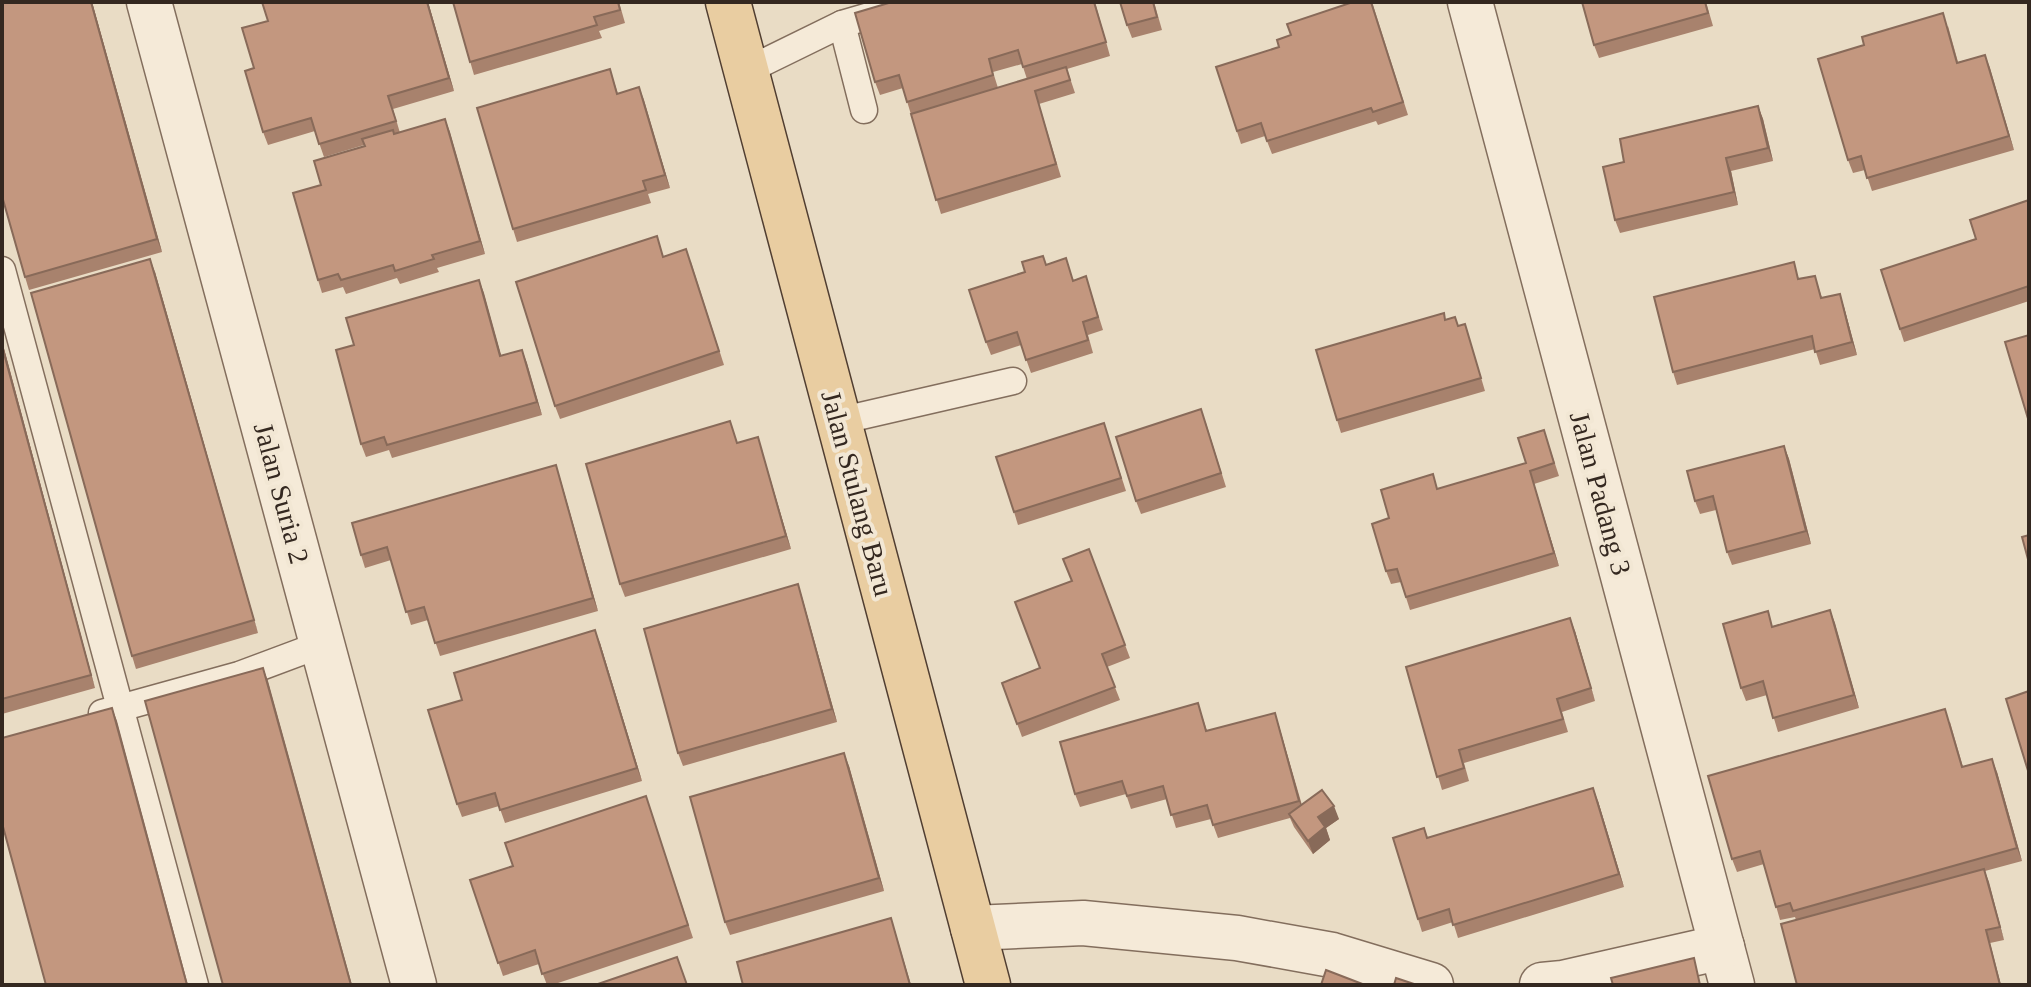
<svg xmlns="http://www.w3.org/2000/svg" width="2031" height="987" font-family="Georgia,serif">
<style>
.lines{fill:none;stroke-linecap:round;stroke-linejoin:round}
.service-casing{stroke:#836e5d;stroke-width:29}
.minor-casing{stroke:#836e5d;stroke-width:47}
.primary-casing{stroke:#513e31;stroke-width:47}
.service{stroke:#f5ead8;stroke-width:26}
.minor{stroke:#f5ead8;stroke-width:44}
.primary{stroke:#e9cda1;stroke-width:44}
.wall{fill:#a8826d;fill-rule:evenodd}
.shaded-wall{fill:#886a59}
.building{fill:#c3977f;stroke:#886a59;stroke-width:2}
.labels{text-anchor:middle;stroke-width:8;stroke-linejoin:round;paint-order:stroke}
.street-label{font-size:28px;fill:#342820;stroke:#f2e7d4}
</style>
<rect width="100%" height="100%" fill="#e9dcc5"/>
<g class="lines">
<g class="service-casing">
<g id="service">
<path d="M842,24L864,110"/>
<path d="M746,71L842,24L917,2"/>
<path d="M2,270L195,985"/>
<path d="M839,421L1013,381"/>
<path d="M102,713L239,675L322,644"/>
</g>
</g>
<g class="minor-casing">
<g id="minor">
<path d="M149,2L414,985"/>
<path d="M1470,2L1732,985"/>
<path d="M973,928L1083,923L1237,938L1332,955L1431,985"/>
<path d="M1542,985L1563,983L1722,947"/>
</g>
</g>
<g class="primary-casing">
<path id="primary" d="M728,2L988,985"/>
</g>
<use href="#service" class="service"/>
<use href="#minor" class="minor"/>
<use href="#primary" class="primary"/>
</g>
<g class="wall">
<path d="M92,2L162,252L29,290L25,277Z"/>
<path d="M428,2L454,91L393,109L400,133L445,119L485,254L437,268L439,272L400,284L397,278L346,294L343,287L322,293L318,280L321,185L365,146L364,145L324,157L315,131L268,145L263,132L254,68Z"/>
<path d="M453,2H619L625,23L599,31L602,38L474,75Z"/>
<path d="M892,2H1095L1110,56L1067,69L1075,93L1039,104L1061,177L941,214L903,88L880,95L875,82ZM1022,64L1027,79L998,88L993,72Z"/>
<path d="M1154,2L1162,30L1132,38L1127,25Z"/>
<path d="M1372,2L1408,115L1378,125L1376,121L1272,154L1265,136L1241,144L1216,67L1279,47L1291,35Z"/>
<path d="M1706,2L1713,26L1599,58L1594,45Z"/>
<path d="M1948,26L1958,62L1985,55L2014,150L1872,191L1865,170L1853,173L1848,160Z"/>
<path d="M610,69L618,94L639,87L670,188L648,194L651,203L517,242L513,229Z"/>
<path d="M1758,106L1763,119L1773,161L1731,171L1738,205L1620,233L1615,220L1624,162Z"/>
<path d="M2029,200V301L1904,342L1881,270L1976,239Z"/>
<path d="M664,256L691,262L724,365L560,419L555,406Z"/>
<path d="M1047,265L1074,280L1086,276L1103,330L1088,335L1093,353L1031,373L1021,345L991,355L986,342Z"/>
<path d="M155,272L258,633L136,669L132,656Z"/>
<path d="M1815,276L1822,298L1844,307L1857,355L1820,365L1815,349L1677,385L1673,372L1799,279Z"/>
<path d="M479,280L501,356L522,350L542,415L392,458L389,450L366,457L361,444L354,345Z"/>
<path d="M1446,320L1458,326L1465,324L1485,391L1341,433L1337,420Z"/>
<path d="M2,341L95,688L2,714Z"/>
<path d="M1104,423L1126,491L1018,525L1014,512Z"/>
<path d="M1206,423L1226,487L1141,514L1136,501Z"/>
<path d="M1544,430L1559,476L1534,484L1559,566L1410,610L1401,582L1391,584L1386,571L1389,518L1438,489L1526,463Z"/>
<path d="M758,437L791,549L625,597L620,584L738,443Z"/>
<path d="M1784,446L1789,459L1811,544L1732,565L1727,552L1716,510L1700,514L1695,501Z"/>
<path d="M560,478L598,611L440,656L428,620L411,625L391,560L365,568L361,555Z"/>
<path d="M1089,549L1130,658L1107,667L1120,700L1022,737L1002,683L1040,669L1071,581Z"/>
<path d="M802,597L837,722L683,766L678,753Z"/>
<path d="M1830,610L1859,708L1778,732L1767,695L1746,701L1741,688L1773,626Z"/>
<path d="M1575,631L1595,701L1562,712L1568,732L1464,763L1469,781L1442,790L1406,667Z"/>
<path d="M600,643L642,781L505,823L499,806L462,817L457,804L462,700Z"/>
<path d="M1198,703L1207,731L1279,726L1302,805L1339,819L1326,828L1330,840L1313,854L1294,827L1290,818L1218,838L1211,819L1176,828L1167,799L1131,809L1126,794L1080,807L1075,794Z"/>
<path d="M1950,722L1963,767L1997,772L2022,861L1985,871L2004,940L1990,943L1796,920L1795,917L1780,920L1764,864L1737,872L1732,859Z"/>
<path d="M849,766L884,891L730,935L725,922Z"/>
<path d="M646,796L693,938L552,985H547L539,964L503,976L470,880L513,866Z"/>
<path d="M1598,801L1624,887L1458,938L1453,922L1422,932L1418,919L1424,828L1428,838Z"/>
</g>
<g class="shaded-wall">
<path d="M91,2H92L162,252L157,239Z"/>
<path d="M427,2H428L454,91L449,78Z"/>
<path d="M1985,55L1990,68L2014,150L2009,136Z"/>
<path d="M639,87L644,100L670,188L665,175Z"/>
<path d="M1758,106L1763,119L1773,161L1768,148Z"/>
<path d="M445,119L450,132L485,254L480,241Z"/>
<path d="M1726,158L1731,171L1738,205L1734,192Z"/>
<path d="M150,259L155,272L258,633L254,620Z"/>
<path d="M479,280L484,293L505,369L500,356Z"/>
<path d="M1840,294L1844,307L1857,355L1852,342Z"/>
<path d="M2,341L95,688L91,675L2,346Z"/>
<path d="M522,350L527,363L542,415L537,402Z"/>
<path d="M758,437L762,451L791,549L786,536Z"/>
<path d="M1784,446L1789,459L1811,544L1806,531Z"/>
<path d="M556,465L560,478L598,611L593,598Z"/>
<path d="M1530,471L1534,484L1559,566L1554,553Z"/>
<path d="M798,584L802,597L837,722L832,709Z"/>
<path d="M1830,610L1835,623L1859,708L1854,695Z"/>
<path d="M1570,618L1575,631L1595,701L1591,688Z"/>
<path d="M595,630L600,643L642,781L637,768Z"/>
<path d="M263,668L268,681L352,985H351Z"/>
<path d="M112,708L117,721L188,985H187Z"/>
<path d="M1275,713L1279,726L1304,814L1299,801Z"/>
<path d="M844,753L849,766L884,891L879,878Z"/>
<path d="M1992,759L1997,772L2022,861L2017,848Z"/>
<path d="M1593,788L1598,801L1624,887L1619,874Z"/>
<path d="M1334,806L1339,819L1326,828L1330,840L1313,854L1308,841L1318,817Z"/>
<path d="M1984,869L1989,882L2004,940L2000,927Z"/>
<path d="M891,918L895,931L911,985H910Z"/>
<path d="M1986,930L1990,943L2001,985H2000Z"/>
</g>
<g class="building">
<path d="M2,2H91L157,239L25,277L2,196Z"/>
<path d="M262,2H427L449,78L388,96L396,121L319,144L311,118L263,132L245,71L254,68L242,28L268,21Z"/>
<path d="M453,2H618L620,10L594,17L597,25L470,62Z"/>
<path d="M892,2H1094L1106,42L1023,67L1018,50L989,59L993,75L907,102L899,75L875,82L855,13Z"/>
<path d="M1120,2H1153L1157,17L1127,25Z"/>
<path d="M1353,2H1371L1403,102L1373,112L1371,108L1267,141L1261,123L1237,131L1216,67L1279,47L1277,40L1291,35L1287,24Z"/>
<path d="M1582,2H1705L1708,13L1594,45Z"/>
<path d="M1943,13L1957,63L1985,55L2009,136L1867,178L1861,156L1848,160L1818,59L1864,45L1862,37Z"/>
<path d="M1066,67L1070,80L1035,91L1056,164L936,200L911,114Z"/>
<path d="M610,69L617,94L639,87L665,175L643,181L646,190L513,229L477,108Z"/>
<path d="M1758,106L1768,148L1726,158L1734,192L1615,220L1603,167L1624,162L1620,139Z"/>
<path d="M445,119L480,241L432,255L434,259L395,271L393,265L341,280L338,274L318,280L293,193L321,185L314,161L365,146L362,139L393,130L394,134Z"/>
<path d="M2029,200V286L1900,329L1881,270L1976,239L1970,220Z"/>
<path d="M657,236L663,257L686,249L719,351L555,406L516,282Z"/>
<path d="M1043,256L1046,265L1066,258L1073,281L1086,276L1098,317L1083,322L1088,340L1026,360L1017,332L986,342L969,290L1025,272L1022,262Z"/>
<path d="M150,259L254,620L132,656L31,293Z"/>
<path d="M1794,262L1798,279L1815,276L1821,298L1840,294L1852,342L1815,352L1812,336L1673,372L1654,297Z"/>
<path d="M479,280L500,356L522,350L537,402L387,445L384,437L361,444L336,350L354,345L346,318Z"/>
<path d="M1444,313L1445,320L1455,317L1458,326L1465,324L1481,378L1337,420L1316,350Z"/>
<path d="M2029,335V422L2005,342Z"/>
<path d="M2,346L91,675L2,699Z"/>
<path d="M1201,409L1221,473L1136,501L1116,437Z"/>
<path d="M730,421L737,443L758,437L786,536L620,584L586,464Z"/>
<path d="M1104,423L1121,478L1014,512L996,457Z"/>
<path d="M1544,430L1554,463L1530,471L1554,553L1406,597L1397,569L1386,571L1372,524L1389,518L1381,490L1433,474L1437,489L1526,463L1518,438Z"/>
<path d="M1784,446L1806,531L1727,552L1713,496L1695,501L1687,471Z"/>
<path d="M556,465L593,598L435,643L424,607L406,612L387,547L361,555L352,523Z"/>
<path d="M2029,535V563L2022,537Z"/>
<path d="M1089,549L1125,645L1102,654L1115,687L1017,724L1002,683L1040,668L1015,602L1072,581L1063,559Z"/>
<path d="M798,584L832,709L678,753L644,629Z"/>
<path d="M1830,610L1854,695L1773,718L1763,681L1741,688L1723,624L1768,611L1772,627Z"/>
<path d="M1570,618L1591,688L1557,699L1563,719L1459,750L1464,768L1437,777L1406,667Z"/>
<path d="M595,630L637,768L500,810L495,793L457,804L428,710L462,700L454,673Z"/>
<path d="M263,668L351,985H223L145,701Z"/>
<path d="M2029,691V774L2006,699Z"/>
<path d="M1198,703L1206,731L1275,713L1299,801L1213,825L1207,805L1171,815L1163,786L1127,796L1122,781L1075,794L1060,742Z"/>
<path d="M112,708L187,985H46L2,823V738Z"/>
<path d="M1945,709L1962,767L1992,759L2017,848L1793,911L1790,903L1776,907L1760,851L1732,859L1708,776Z"/>
<path d="M844,753L879,878L725,922L690,797Z"/>
<path d="M1593,788L1619,874L1453,925L1449,909L1418,919L1393,838L1424,828L1427,838Z"/>
<path d="M1322,790L1334,806L1318,817L1325,827L1308,841L1289,814Z"/>
<path d="M646,796L688,925L542,974L535,950L498,963L470,880L513,866L505,843Z"/>
<path d="M1984,869L2000,927L1986,930L2000,985H1797L1781,924Z"/>
<path d="M891,918L910,985H743L737,962Z"/>
<path d="M677,957L687,985H595Z"/>
<path d="M1694,958L1700,985H1613L1611,978Z"/>
<path d="M1326,970L1365,985H1321Z"/>
<path d="M1396,978L1417,985H1394Z"/>
</g>
<g class="labels">
<g class="street-label">
<text transform="translate(282 493) rotate(75)" y="10">Jalan Suria 2</text>
<text transform="translate(858 493) rotate(75)" y="10">Jalan Stulang Baru</text>
<text transform="translate(1601 493) rotate(75)" y="10">Jalan Padang 3</text>
</g>
</g>
<rect width="2031" height="987" fill="none" stroke="#342820" stroke-width="8"/>
</svg>
